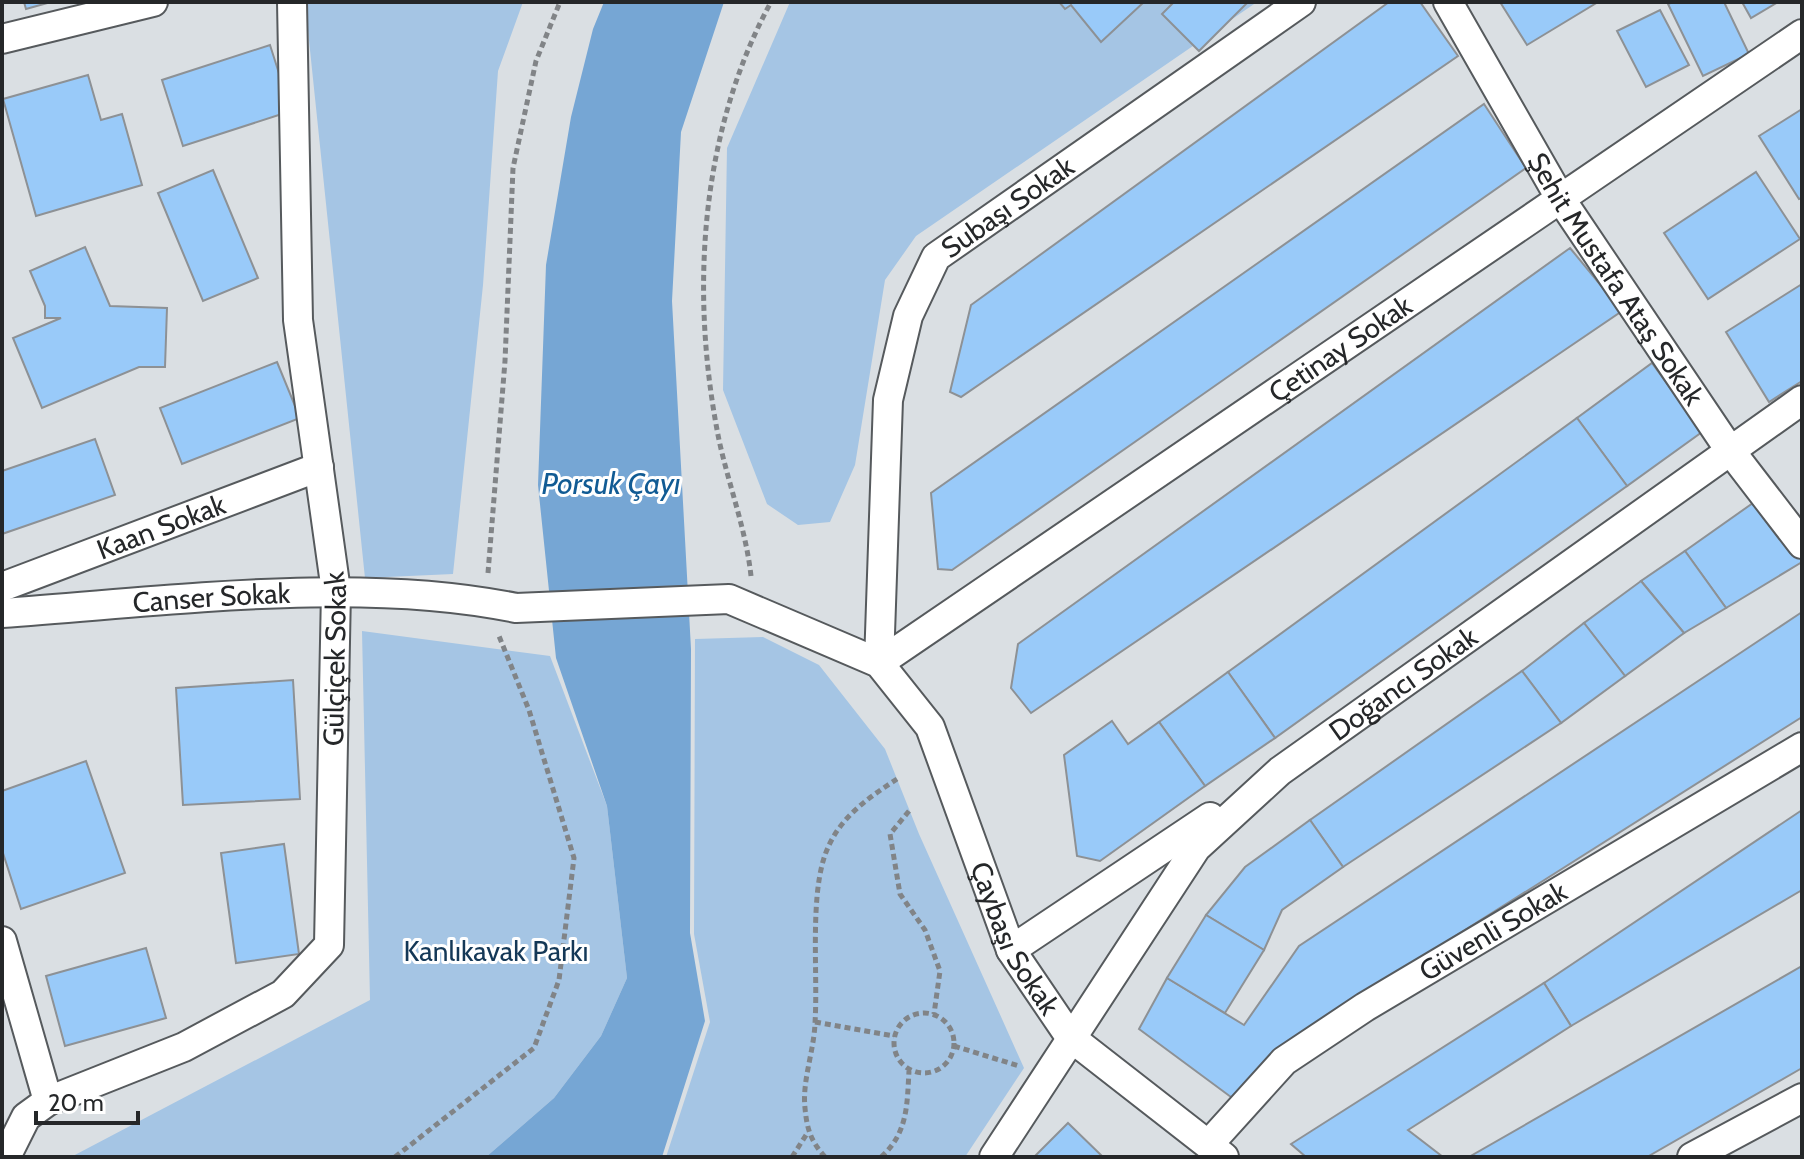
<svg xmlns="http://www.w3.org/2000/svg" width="1804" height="1159" font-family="Cabin,sans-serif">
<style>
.green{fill:#a5c5e4}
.water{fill:#76a6d4}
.building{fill:#99caf9;stroke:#8d9195;stroke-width:2}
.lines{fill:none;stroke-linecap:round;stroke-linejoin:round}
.minor-casing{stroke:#565a5d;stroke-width:32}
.path{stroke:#818487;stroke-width:5;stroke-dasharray:6 4;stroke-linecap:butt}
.minor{stroke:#fff;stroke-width:28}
.labels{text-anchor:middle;stroke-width:6;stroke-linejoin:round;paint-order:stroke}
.street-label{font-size:28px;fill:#252729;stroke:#fff}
.park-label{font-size:28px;fill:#143857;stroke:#fff}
.water-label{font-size:30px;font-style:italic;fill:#115b94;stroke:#fff}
</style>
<rect width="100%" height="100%" fill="#dadfe3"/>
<g class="green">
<path d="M305,2H523L498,71L483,285L453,574L365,578Z"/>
<path d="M790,2H1257L916,236L885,280L855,465L830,522L798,525L767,504L723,390L727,148Z"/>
<path d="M362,631L550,656L607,806L627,978L601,1036L554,1098L486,1157H71L370,1000Z"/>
<path d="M763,637L819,665L885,749L919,834L1024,1068L965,1157H666L710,1022L694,934L695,639Z"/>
</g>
<path class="water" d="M604,2H724L681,132L672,301L691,649L690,933L705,1021L662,1157H486L554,1098L601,1036L627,978L607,806L556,658L538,485L546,265L571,117L593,29Z"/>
<g class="building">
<path d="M24,2H51L26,9Z"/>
<path d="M1059,2H1144L1101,42L1071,5L1065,9Z"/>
<path d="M1174,2H1244L1246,4L1199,51L1162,14Z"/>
<path d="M1389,2H1420L1458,56L961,397L950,392L971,305Z"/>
<path d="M1500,2H1598L1527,45Z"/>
<path d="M1673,2H1724L1749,54L1703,76L1668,4Z"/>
<path d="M1742,2H1778L1751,18Z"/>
<path d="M1660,10L1689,65L1646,87L1617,31Z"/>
<path d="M270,45L291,111L183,146L162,80Z"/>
<path d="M88,75L101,120L122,114L142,185L36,216L3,99Z"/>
<path d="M1484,104L1526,168L952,570L938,569L931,493Z"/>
<path d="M1802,109V198L1799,199L1759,136Z"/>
<path d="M213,170L258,278L203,301L158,193Z"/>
<path d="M1756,172L1800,239L1708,299L1664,233Z"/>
<path d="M85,247L110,306L167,308L165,367H139L42,408L13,338L61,318H45V306L30,271Z"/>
<path d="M1570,248L1622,311L1031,713L1011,688L1018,644Z"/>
<path d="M1802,284V381L1769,402L1726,332Z"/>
<path d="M277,362L300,418L182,464L160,408Z"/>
<path d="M1652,363L1702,432L1627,486L1577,418Z"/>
<path d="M1577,418L1627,486L1275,738L1228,672Z"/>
<path d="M95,439L115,495L2,534V471Z"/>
<path d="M1760,498L1802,551V562L1726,608L1685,551Z"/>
<path d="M1685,551L1726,608L1684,633L1641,581Z"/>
<path d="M1641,581L1684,633L1625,676L1584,623Z"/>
<path d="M1802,612V717L1296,1037L1239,1103L1139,1029L1167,978L1244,1025L1299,946Z"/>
<path d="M1584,623L1625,676L1561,723L1522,671Z"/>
<path d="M1522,671L1561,723L1343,867L1310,820Z"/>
<path d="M1228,672L1275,738L1205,786L1159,722Z"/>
<path d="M293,680L300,799L183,805L176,688Z"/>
<path d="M1112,721L1128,744L1159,722L1205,786L1100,861L1077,856L1064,755Z"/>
<path d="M86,761L125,873L21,909L2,850V791Z"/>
<path d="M1802,810V890L1571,1026L1544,983Z"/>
<path d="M1310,820L1343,867L1282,910L1264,950L1206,915L1245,867Z"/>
<path d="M284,844L299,954L236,963L221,853Z"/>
<path d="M1206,915L1264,950L1225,1013L1167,978Z"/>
<path d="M146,948L166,1018L65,1046L46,976Z"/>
<path d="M1802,966V1068L1647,1157H1469Z"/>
<path d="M1544,983L1571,1026L1408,1130L1443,1157H1306L1291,1144Z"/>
<path d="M1068,1123L1103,1157H1034Z"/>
</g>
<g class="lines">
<g class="minor-casing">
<g id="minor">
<path id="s1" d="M1448,2L1560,198L1729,449L1802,544"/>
<path d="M2,39L153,2"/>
<path id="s2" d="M2,587L319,467"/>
<path id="s3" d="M2,613C164,602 357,575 516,608L729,599L879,663L930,727L1011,950L1070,1037L1224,1157"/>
<path id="s4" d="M879,663L1802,34"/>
<path id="s5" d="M879,663L888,400L908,316L936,257L1301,2"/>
<path d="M2,941L48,1101L26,1117L6,1157"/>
<path d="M1011,950L1210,817"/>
<path id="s6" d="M48,1101L184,1047L283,994L329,945L336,591L298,320L292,2"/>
<path id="s7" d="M1209,1144L1284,1061L1365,1007L1802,747"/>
<path id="s8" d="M994,1157L1196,848L1280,771L1802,400"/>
<path d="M1692,1157L1802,1098"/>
</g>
</g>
<g class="path">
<path d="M488,573L505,361L513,168L536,61L560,2"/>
<path d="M751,576C746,530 729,486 719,440C690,295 699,134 771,2"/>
<path d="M909,811L890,834L900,894L925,930L940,971L934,1014"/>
<circle cx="924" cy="1043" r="30"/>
<path d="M815,1022L894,1036"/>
<path d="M954,1046L1019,1066"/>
<path d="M395,1157L534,1048L559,980L574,858L529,710L499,636"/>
<path d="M792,1157L808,1132"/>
<path d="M825,1157C811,1141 807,1130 805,1108C802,1081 814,1051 815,1023C818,975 810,903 824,858C836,820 865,800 897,779"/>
<path d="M881,1157C908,1133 907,1105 909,1071"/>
</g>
<use href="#minor" class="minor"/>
</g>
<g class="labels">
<g class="street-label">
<text dy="10" stroke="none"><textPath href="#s5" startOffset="502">Subaşı Sokak</textPath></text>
<text dy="10" stroke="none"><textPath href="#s1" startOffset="324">Şehit Mustafa Ataş Sokak</textPath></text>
<text dy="10" stroke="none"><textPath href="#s4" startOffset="558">Çetinay Sokak</textPath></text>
<text dy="10" stroke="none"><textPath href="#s2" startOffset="170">Kaan Sokak</textPath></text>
<text dy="10" stroke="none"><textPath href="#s3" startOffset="210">Canser Sokak</textPath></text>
<text dy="10" stroke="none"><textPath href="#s6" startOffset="612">Gülçiçek Sokak</textPath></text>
<text dy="10" stroke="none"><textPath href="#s8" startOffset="634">Doğancı Sokak</textPath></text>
<text dy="10" stroke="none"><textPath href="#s7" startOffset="358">Güvenli Sokak</textPath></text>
<text dy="10" stroke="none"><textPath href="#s3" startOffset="1202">Çaybaşı Sokak</textPath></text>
</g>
<g class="park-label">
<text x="496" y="961">Kanlıkavak Parkı</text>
</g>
<g class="water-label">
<text x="611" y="494">Porsuk Çayı</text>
</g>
</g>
<rect width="1804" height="1159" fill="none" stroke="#252729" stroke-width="8"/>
<path d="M36 1111v12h102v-12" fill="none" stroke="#252729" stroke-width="4"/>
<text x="48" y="1111" font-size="24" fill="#252729" stroke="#ffffff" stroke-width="6" paint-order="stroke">20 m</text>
</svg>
